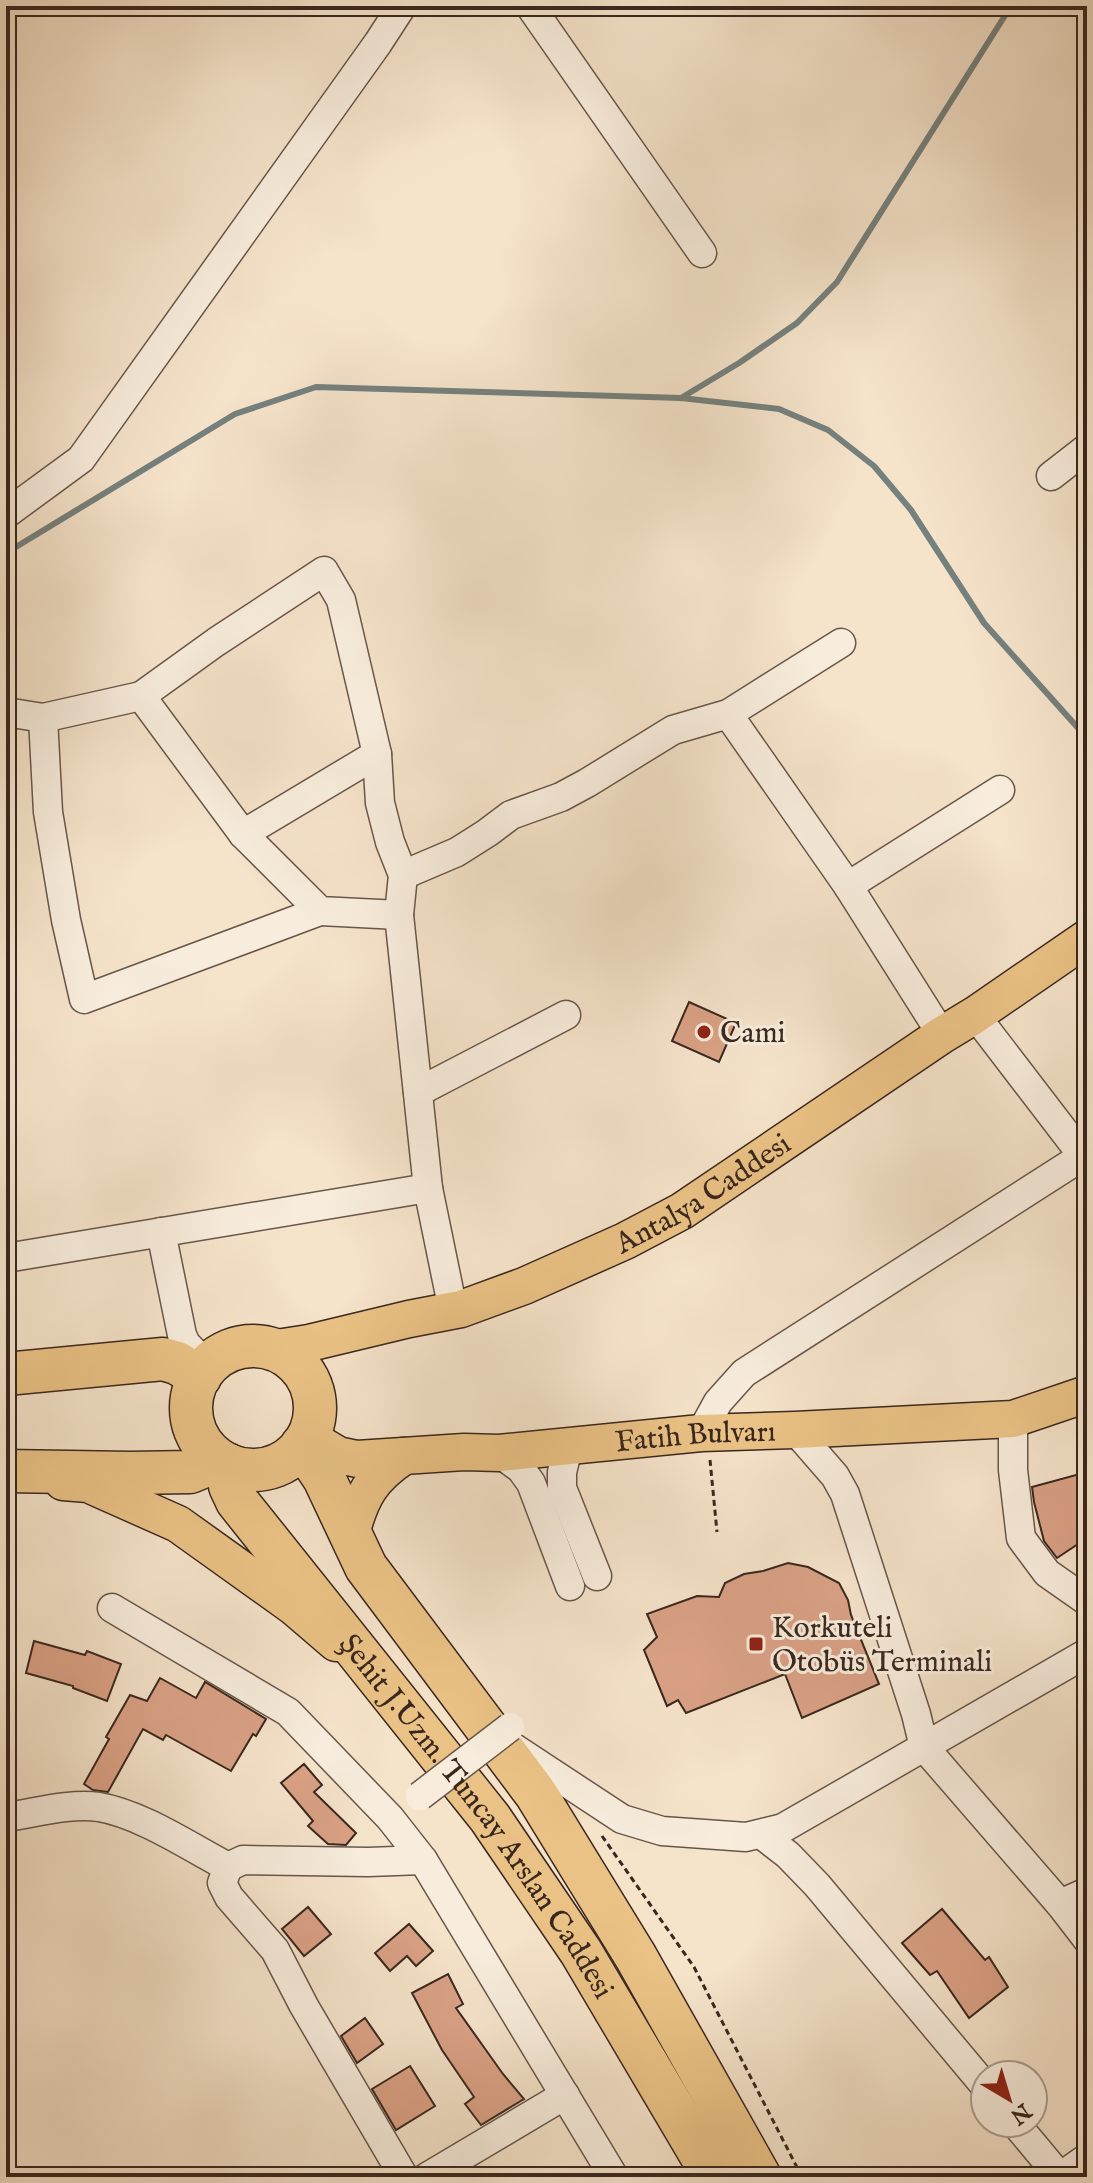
<svg xmlns="http://www.w3.org/2000/svg" width="1093" height="2183" font-family="'IM FELL English',serif">
<style>
.lines{fill:none;stroke-linecap:round;stroke-linejoin:round}
.stream{stroke:#75817e;stroke-width:6}
.building{fill:#daa185;stroke:#39271f;stroke-width:2}
.minor-casing{stroke:#68564a;stroke-width:31}
.major-casing{stroke:#39271f;stroke-width:39}
.highway-casing{stroke:#39271f;stroke-width:45}
.path{stroke:#39271f;stroke-width:3;stroke-dasharray:6 4;stroke-linecap:butt}
.minor{stroke:#f8eddd;stroke-width:28}
.major{stroke:#eac285;stroke-width:36}
.highway{stroke:#eac285;stroke-width:42}
.minor-bridge-casing{stroke:#68564a;stroke-width:31;stroke-linecap:butt}
.minor-bridge{stroke:#f8eddd;stroke-width:28}
.poi-dot{fill:#8f2418;stroke:#f8eddd;stroke-width:3}
.labels{text-anchor:middle;stroke-width:6;stroke-linejoin:round;paint-order:stroke}
.poi-label{font-size:30px;fill:#39271f;stroke:#f8eddd;text-anchor:start}
.street-label{font-size:30px;fill:#39271f;stroke:#f8eddd}
</style>
<rect width="100%" height="100%" fill="#f5e3ca"/>
<filter id="stains"><feTurbulence type="fractalNoise" baseFrequency=".0025" numOctaves="4"/><feColorMatrix values="0 0 0 0 .2 0 0 0 0 .09 0 0 0 0 .02 0 0 0 .5 -.17"/></filter>
<radialGradient id="worn" r=".72"><stop offset=".6" stop-color="#630" stop-opacity="0"/><stop offset="1" stop-color="#630" stop-opacity=".3"/></radialGradient>
<g class="lines">
<g class="stream">
<path d="M681,398L739,363L797,323L837,282L1011,6"/>
<path d="M6,553L235,414L316,387L681,398L779,409L828,430L874,466L911,510L984,623L1087,738"/>
</g>
</g>
<g class="building">
<path d="M689,1002L736,1023L719,1062L672,1041Z"/>
<path d="M1087,1472V1538L1057,1558L1044,1541L1034,1502L1032,1487Z"/>
<path d="M788,1563L808,1567L839,1583L848,1600L851,1615L879,1684L802,1718L785,1674L686,1713L678,1700L667,1706L644,1650L657,1637L647,1614L697,1596L719,1597L725,1583L744,1574L763,1571Z"/>
<path d="M34,1641L85,1655L87,1651L121,1664L107,1701L73,1688V1686L26,1673Z"/>
<path d="M160,1678L196,1698L205,1682L266,1719L256,1736L253,1734L231,1771L166,1735L163,1740L143,1729L108,1792L93,1790L84,1784L109,1739L106,1737L130,1695L147,1701Z"/>
<path d="M304,1764L322,1785L314,1792L356,1833L346,1845L328,1844L308,1826L313,1821L281,1783Z"/>
<path d="M308,1907L331,1934L304,1956L282,1929Z"/>
<path d="M942,1909L985,1960L989,1957L1008,1987L969,2018L937,1971L930,1975L902,1943Z"/>
<path d="M409,1924L433,1951L416,1966L407,1956L390,1971L375,1953Z"/>
<path d="M448,1974L463,2004L456,2008L503,2074L524,2099L481,2125L465,2104L474,2097L442,2050L412,1993Z"/>
<path d="M365,2018L383,2044L357,2063L341,2036Z"/>
<path d="M410,2066L435,2106L396,2130L372,2089Z"/>
</g>
<g class="lines">
<g class="minor-casing">
<g id="minor">
<path d="M530,6L702,253"/>
<path d="M1051,476L1087,448"/>
<path d="M6,514L81,459L378,43L402,6"/>
<path d="M141,696L216,642L324,571L341,600L377,754L380,803L390,842L403,875L399,915L428,1188L453,1310"/>
<path d="M6,712L43,718L141,696L243,834L320,911L399,915"/>
<path d="M728,714L848,886L942,1035"/>
<path d="M43,718L48,812L66,920L84,999L320,911"/>
<path d="M243,834L377,754"/>
<path d="M403,875L457,852L487,833L511,815L561,797L587,783L673,730L728,714L841,643"/>
<path d="M848,886L1000,790"/>
<path d="M418,1092L566,1015"/>
<path d="M161,1232L182,1335L186,1344L208,1366"/>
<path d="M6,1258L428,1188"/>
<path d="M1013,1419V1470L1021,1538L1047,1573L1087,1601"/>
<path d="M795,1430L835,1476L845,1494L916,1714L924,1747L1060,1904L1087,1939"/>
<path d="M701,1433L718,1402L744,1373L1083,1156L975,1015"/>
<path d="M579,1444L566,1456L562,1472V1488L597,1576"/>
<path d="M499,1453L521,1469L531,1483L570,1586"/>
<path d="M112,1608L288,1712L390,1818L423,1860L614,2177"/>
<path d="M511,1746L622,1819L662,1831L746,1837L783,1828L1087,1653"/>
<path d="M6,1817C35,1813 69,1803 99,1807C141,1814 190,1847 228,1867"/>
<path d="M761,1834L788,1855L817,1885L985,2086"/>
<path d="M1060,1904L1087,1892"/>
<path d="M1015,2123L1060,2177"/>
<path d="M404,2177L304,2006L275,1950L229,1897L222,1883L228,1867L243,1860L368,1862L423,1860"/>
<path d="M427,2177L565,2095"/>
<path d="M1060,2177L1087,2158"/>
</g>
</g>
<g class="major-casing">
<g id="major">
<path id="s1" d="M270,1349L309,1343L409,1319L461,1309L524,1286L625,1241L682,1211L942,1035L975,1015L1087,938"/>
<path id="s2" d="M308,1437L338,1455L357,1459L464,1452L499,1453L701,1433L795,1430L1013,1419L1087,1394"/>
<path d="M63,1482L88,1484L178,1524L294,1607L336,1643"/>
<path d="M351,1534C361,1496 371,1478 404,1456"/>
</g>
</g>
<g class="highway-casing">
<g id="highway">
<circle cx="253" cy="1408" r="62"/>
<path d="M6,1374L163,1359L177,1363L200,1377"/>
<path d="M302,1445L324,1478L366,1567L536,1794L636,1957L760,2177"/>
<path id="s3" d="M229,1465L230,1486L237,1501L490,1818L581,1952L714,2177"/>
<path d="M6,1471L131,1473L190,1472L219,1460"/>
</g>
</g>
<g class="path">
<path d="M710,1460L717,1532"/>
<path d="M602,1836L694,1967L802,2177"/>
</g>
<use href="#minor" class="minor"/>
<use href="#major" class="major"/>
<use href="#highway" class="highway"/>
<g class="minor-bridge-casing">
<path id="minor-bridge" d="M420,1796L510,1727"/>
</g>
<use href="#minor-bridge" class="minor-bridge"/>
</g>
<g class="poi-dot">
<circle cx="704" cy="1032" r="8"/>
<rect x="748" y="1636" width="16" height="16" rx="4"/>
</g>
<g class="labels">
<g class="poi-label">
<text x="720" y="1042">Cami</text>
<text x="772" y="1637">Korkuteli<tspan x="772" dy="34">Otobüs Terminali</tspan></text>
</g>
<g class="street-label">
<text dy="10" stroke="none"><textPath href="#s1" startOffset="464">Antalya Caddesi</textPath></text>
<text dy="10" stroke="none"><textPath href="#s2" startOffset="394">Fatih Bulvarı</textPath></text>
<text dy="10" stroke="none"><textPath href="#s3" startOffset="434">Şehit J.Uzm. Tuncay Arslan Caddesi</textPath></text>
</g>
</g>
<rect width="1093" height="2183" fill="none" stroke="#f5e3ca" stroke-width="32"/>
<rect x="8" y="8" width="1077" height="2167" fill="none" stroke="#39271f" stroke-width="4"/>
<rect x="16" y="16" width="1061" height="2151" fill="none" stroke="#39271f" stroke-width="2"/>
<g transform="translate(1009 2099) rotate(142)"><circle r="38" fill="#f8eddd" stroke="#ac9e91" stroke-width="2"/>
<path d="M0-6L14 30L0 20L-14 30Z" fill="#8f2418"/>
<text y="-12" font-size="22" font-weight="bold" text-anchor="middle" fill="#39271f">N</text>
</g>
<rect width="100%" height="100%" filter="url(#stains)"/>
<rect width="100%" height="100%" fill="url(#worn)"/>
</svg>
